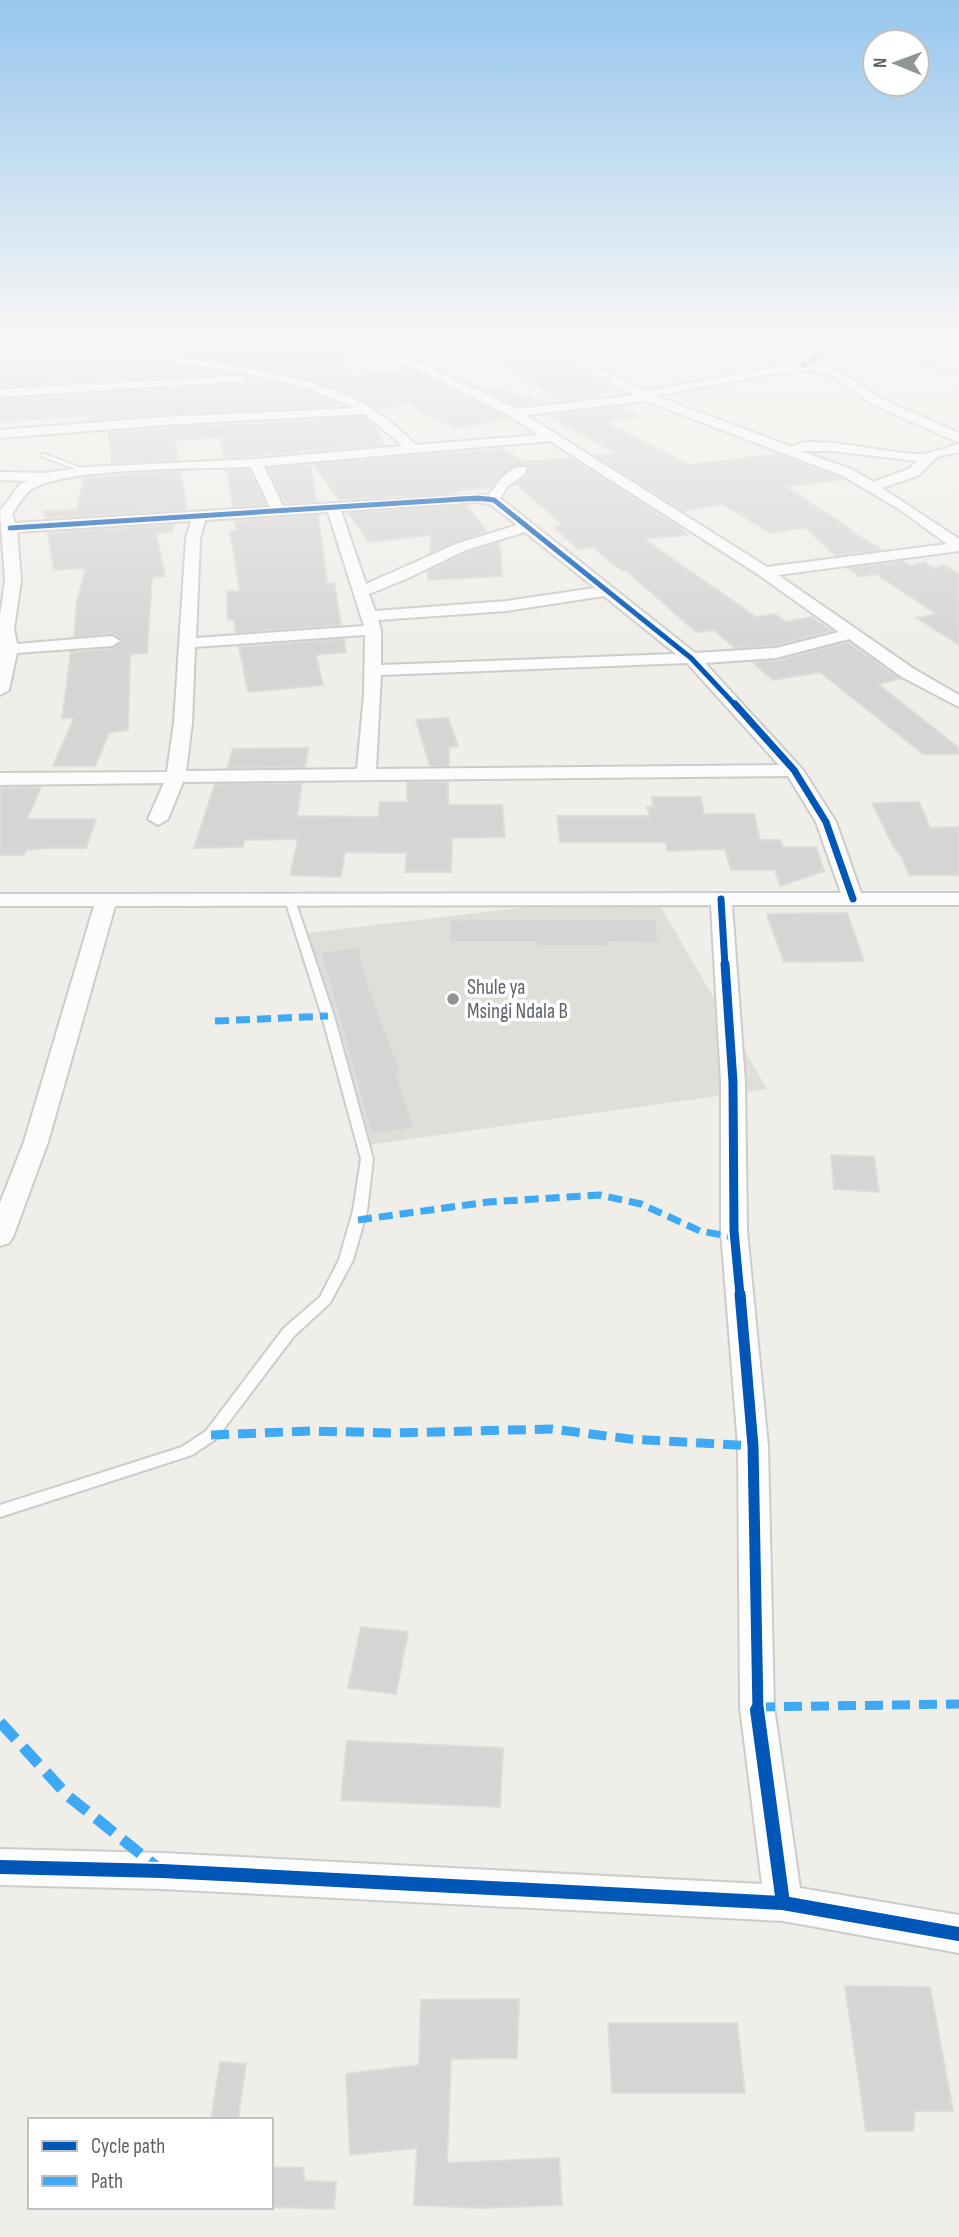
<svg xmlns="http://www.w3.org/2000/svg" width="959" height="2237" font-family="'Sofia Sans Condensed',sans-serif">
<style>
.education{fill:#e0ded9}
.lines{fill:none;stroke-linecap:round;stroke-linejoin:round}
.stream{stroke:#bee1f8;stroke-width:4.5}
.building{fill:#d6d5d3;stroke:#dedcd8;stroke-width:2}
.lane-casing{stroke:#cccccb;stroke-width:4}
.street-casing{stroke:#cccccb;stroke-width:4}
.lane{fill:#fdfcfc;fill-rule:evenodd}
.street{fill:#fdfcfc;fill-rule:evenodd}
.quiet-far3{stroke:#3fa9f5;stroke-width:3.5;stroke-dasharray:7 3.5;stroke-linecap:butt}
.quiet-far2{stroke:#3fa9f5;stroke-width:7;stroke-dasharray:14 7;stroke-linecap:butt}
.quiet-far1{stroke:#3fa9f5;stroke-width:9;stroke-dasharray:18 9;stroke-linecap:butt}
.quiet{stroke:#3fa9f5;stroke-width:11;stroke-dasharray:23 11;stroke-linecap:butt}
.cycleway-far5-casing{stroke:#fff;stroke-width:6}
.cycleway-far4-casing{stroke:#fff;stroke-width:8}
.cycleway-far3-casing{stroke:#fff;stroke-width:10}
.cycleway-far2-casing{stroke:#fff;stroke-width:13}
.cycleway-far1-casing{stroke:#fff;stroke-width:16}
.cycleway-casing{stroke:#fff;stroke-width:18}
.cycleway-far5{stroke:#0057b8;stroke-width:4.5}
.cycleway-far4{stroke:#0057b8;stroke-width:5}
.cycleway-far3{stroke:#0057b8;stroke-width:7}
.cycleway-far2{stroke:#0057b8;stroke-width:9}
.cycleway-far1{stroke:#0057b8;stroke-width:11}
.cycleway{stroke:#0057b8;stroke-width:14}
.poi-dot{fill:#919495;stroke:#fff;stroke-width:2.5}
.labels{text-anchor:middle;stroke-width:7;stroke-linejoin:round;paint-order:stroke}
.poi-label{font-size:21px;fill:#5e6368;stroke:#fff;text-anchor:start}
</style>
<rect width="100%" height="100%" fill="#efeee9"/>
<path class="education" d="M652,892L767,1089L368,1145L308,933Z"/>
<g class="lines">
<path class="stream" d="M808,336L859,342L959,375"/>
</g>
<g class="building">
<path d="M19,336H281L291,340L280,345L342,354L347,377L413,369L510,419L454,428L409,404L378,409L337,389L269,370L160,353L14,346Z"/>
<path d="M8,358L133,362L232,374L2,386V369Z"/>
<path d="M536,359L547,365L568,363L615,392L599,394L603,396L561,401L503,363Z"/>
<path d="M247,377L315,394L342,406L91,420L90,415L1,422V400L244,384Z"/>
<path d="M466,382L548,403L516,406Z"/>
<path d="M621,407L639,417L606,422L689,465L778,454L842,479L786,487L849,528H845L882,550L836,556L805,527L771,533L722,504L683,511L595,456L617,454L546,415Z"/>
<path d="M364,417L374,425L384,445L224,458L220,437L175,440L178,460L112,463L108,432Z"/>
<path d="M503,449L524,462L571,458L679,527L687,535L644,539L756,617L775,614L786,622L811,617L832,631L776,645L735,648L714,630L696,632L627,571H622L593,547L578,549L555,528L562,524L517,485H514L528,475L529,467L526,464L508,470L491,487L454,491L457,494L339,500L313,464Z"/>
<path d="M311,465L316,502L285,503L268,468Z"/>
<path d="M227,470H249L266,505L233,507Z"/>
<path d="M180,471L187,510L46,518L44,511L77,510L84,478Z"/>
<path d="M466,505L487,532L430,553L432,535L369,542L348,513Z"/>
<path d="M318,515L327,583H334L341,625L236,633L234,620H228L227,591H240L230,531L237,530L235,521Z"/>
<path d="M174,525L172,532L156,533L165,576L152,578L147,653L130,654L128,730L109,733L95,766H53L74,718H62L71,652L112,649L122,640L112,633L74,637L77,602L86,568L54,570L48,533Z"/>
<path d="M497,543L500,547L502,576L428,580V571L467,552Z"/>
<path d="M902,561L910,566L924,562L934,568L943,565L959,574V645L917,618L937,614L876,574L860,577L849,568Z"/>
<path d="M344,639L346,652L316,655L323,685L248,692L239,647Z"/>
<path d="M847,642L900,679L878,684L959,748V754H923L820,672L773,680L752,662L777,661Z"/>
<path d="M448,718L458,746L449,747V766H430L416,720Z"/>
<path d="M308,748L305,767L227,768L233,749Z"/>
<path d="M407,782H448V805H502L505,837L452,838L451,872H405L407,853L345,852L341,877L290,875L298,839L244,840L243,847L194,848L215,784L302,783L297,816L378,817L380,802H407Z"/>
<path d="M41,787L27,819H96L86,848H46L26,850L24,855H0V788Z"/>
<path d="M652,797H701L704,814H754L760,840H780L783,847H816L824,871L780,886L775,870H731L725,849L668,851L665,842H560L557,816H650L647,807H653Z"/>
<path d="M919,802L930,828L959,827V875H909L902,857L894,848L872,803Z"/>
<path d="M847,913L864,961L784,962L767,914Z"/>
<path d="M656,919L658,943L608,942V946H537L536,942H449L450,920Z"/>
<path d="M358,948L370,991L401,1074L397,1075L414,1128L371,1134L321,952Z"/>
<path d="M831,1155L874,1157L879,1192L834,1189Z"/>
<path d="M361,1627L408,1632L396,1694L348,1688Z"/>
<path d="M347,1741L503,1748L500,1807L341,1800Z"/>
<path d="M845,1986L930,1987L953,2111H915L913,2131H866Z"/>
<path d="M519,1999L517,2058L451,2059L447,2163L559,2158L562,2205L481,2208L414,2205L417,2148L350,2155L346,2074L419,2065L421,2000Z"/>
<path d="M608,2023H737L745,2093H612Z"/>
<path d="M220,2062L246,2064L238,2120H211Z"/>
<path d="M271,2167L303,2168L305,2181L336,2182L334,2209L271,2207Z"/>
</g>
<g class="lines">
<g class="lane-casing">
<g id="lane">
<path d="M41,454H45L89,471L84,472L41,456Z"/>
<path d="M290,897L295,900L334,1016L373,1159L367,1211L353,1260L330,1303L294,1336L216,1439L192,1455L0,1517V1505L182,1447L206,1431L284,1328L320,1297L339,1260L353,1211L361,1159L322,1016L285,900Z"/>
</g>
</g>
<g class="street-casing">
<g id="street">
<path d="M284,336H303L422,363L516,409L634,395L595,374L582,360L553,347L551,336H561L562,343L590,356L603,370L645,391L778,367L813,364L837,370L882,399L959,433V442L955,441L874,405L829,374L813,370L778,373L656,396L792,447C807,432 897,456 922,454C933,453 947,447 959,444V452L937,457L919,475L882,488L959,539V551L778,575L914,669L959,695V707L902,677L849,639L776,658L705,663L803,770L836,822L861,893H959V905H732L745,1082L747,1231L768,1446L774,1707L800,1888L959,1915V1953L783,1921L162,1889L0,1885V1849L162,1853L762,1884L740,1707L738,1446L721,1231V1082L711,905L115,906L48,1142L13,1237L9,1243L0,1246V1203L24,1142L94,906H0V894L841,893L816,822L788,776L183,782L168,819L158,825L148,819L164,783L0,785V773L167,772L174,723L186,539L191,521L17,532L21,580L14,629L17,644L112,636L120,641L112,646L17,653L9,690L0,695V616L5,580L0,511L20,484L28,481L0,480V472L45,473L86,467L256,459L403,446L365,414L164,425L0,438V430L164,417L354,408C258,360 106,355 0,355V349C86,348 171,353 255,370C291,377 329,385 362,403C383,414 399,429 416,445L539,435L510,416L414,367ZM646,401L843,476L899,509L947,544L767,567L526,415ZM550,441L759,575L839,632L776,648L695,653L500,498L508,486L526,473V467C509,465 497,483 489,495L283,506L264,466ZM801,451H832L917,461L909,469L873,482L853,470ZM251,467L270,507L15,523L12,514C18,506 24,494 32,489C68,467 203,469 251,467ZM478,502L490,504L517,525L456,544L366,584L341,511ZM328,512L364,626L196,638L200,539L205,520ZM525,532L595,588L507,601L375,611L369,594L406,579L466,550ZM604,596L676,654L381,665V630L378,620L507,611ZM365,635L364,695L357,769L186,771L192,723L195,647ZM687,663L779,765L376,769L381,675Z"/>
<path d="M240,376L244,377V381L0,397V389Z"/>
</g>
</g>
<use href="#lane" class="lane"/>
<use href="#street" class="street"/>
<path class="quiet-far3" d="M801,367L817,357L870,336"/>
<g class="quiet-far2">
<path d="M215,1021L328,1016"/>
<path d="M358,1220L488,1202L600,1195L641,1204L700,1231L734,1237"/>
</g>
<g class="quiet-far1">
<path d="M211,1435L311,1431L393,1433L552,1429L630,1439L753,1446"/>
<path d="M757,1707L959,1704"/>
</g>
<path class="quiet" d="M0,1722L68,1796L162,1871"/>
<g class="cycleway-far5-casing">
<path id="cycleway-far5" d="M455,499H490"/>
</g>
<g class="cycleway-far4-casing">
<path id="cycleway-far4" d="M10,528L478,498L494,500L691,658L736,706"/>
</g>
<g class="cycleway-far3-casing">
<g id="cycleway-far3">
<path d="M735,704L794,770L826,822L853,899"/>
<path d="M721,899L725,966"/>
</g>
</g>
<g class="cycleway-far2-casing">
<path id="cycleway-far2" d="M725,964L733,1082L734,1231L740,1295"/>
</g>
<g class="cycleway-far1-casing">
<path id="cycleway-far1" d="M740,1294L753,1446L758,1712"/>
</g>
<g class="cycleway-casing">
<g id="cycleway">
<path d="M757,1710L783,1903"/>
<path d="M0,1867L162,1871L783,1903L959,1934"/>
</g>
</g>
<use href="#cycleway-far5" class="cycleway-far5"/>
<use href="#cycleway-far4" class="cycleway-far4"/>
<use href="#cycleway-far3" class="cycleway-far3"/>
<use href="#cycleway-far2" class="cycleway-far2"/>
<use href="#cycleway-far1" class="cycleway-far1"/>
<use href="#cycleway" class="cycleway"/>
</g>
<linearGradient id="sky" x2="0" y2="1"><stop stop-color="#97c6ee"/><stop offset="0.52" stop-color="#f8f7f5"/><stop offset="1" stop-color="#f8f7f5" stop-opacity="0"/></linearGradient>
<rect width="959" height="649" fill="url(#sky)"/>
<circle class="poi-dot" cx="453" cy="999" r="7"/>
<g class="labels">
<g class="poi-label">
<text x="467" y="994">Shule ya<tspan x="467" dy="24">Msingi Ndala B</tspan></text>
</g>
</g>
<rect x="28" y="2118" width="245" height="91" fill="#ffffff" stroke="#bfc1c3" stroke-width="2"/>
<rect x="42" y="2141" width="35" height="10" fill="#0057b8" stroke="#bfc1c3" stroke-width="2"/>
<text x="91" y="2153" font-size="21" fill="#5e6368">Cycle path</text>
<rect x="42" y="2176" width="35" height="10" fill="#3fa9f5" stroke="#bfc1c3" stroke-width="2"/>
<text x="91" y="2188" font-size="21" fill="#5e6368">Path</text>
<g transform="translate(896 63) rotate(271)"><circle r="33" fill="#ffffff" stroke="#bfc1c3" stroke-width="2"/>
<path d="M0-5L12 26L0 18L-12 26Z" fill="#919495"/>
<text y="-10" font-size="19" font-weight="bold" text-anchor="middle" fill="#5e6368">N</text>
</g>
</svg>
